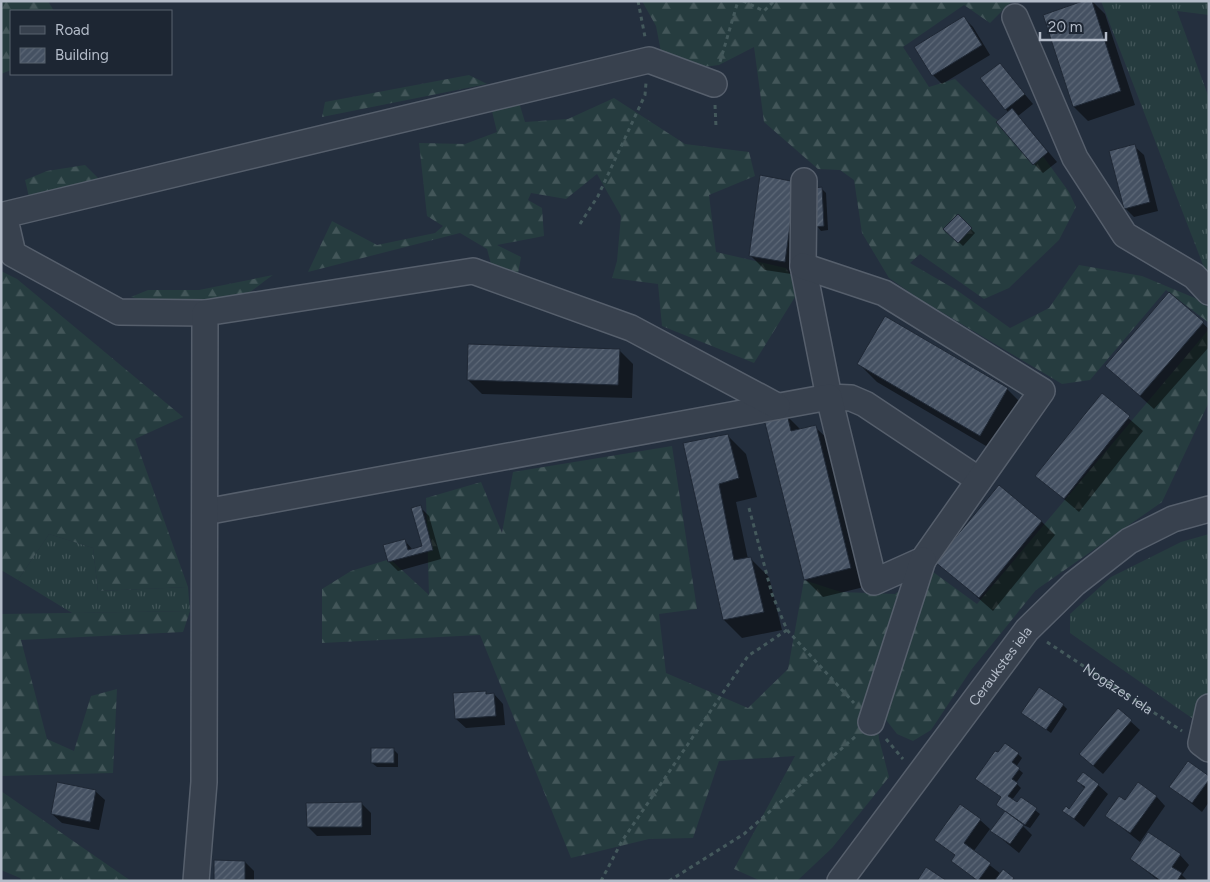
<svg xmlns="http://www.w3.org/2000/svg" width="1210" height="882" font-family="Figtree,sans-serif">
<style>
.grass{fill:url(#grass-tufts)}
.forest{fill:url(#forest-firs)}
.shadow{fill:#0007}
.building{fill:url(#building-hatch);stroke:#1f2835}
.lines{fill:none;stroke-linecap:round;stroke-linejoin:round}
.minor-casing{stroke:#565f6c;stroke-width:28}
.path{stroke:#44595c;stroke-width:3;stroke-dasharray:4 4;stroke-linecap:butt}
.minor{stroke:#38414e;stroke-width:25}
.labels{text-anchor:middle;stroke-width:4.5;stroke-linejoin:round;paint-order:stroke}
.street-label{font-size:14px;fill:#b4bcc9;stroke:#1d2633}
</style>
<defs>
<pattern id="grass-tufts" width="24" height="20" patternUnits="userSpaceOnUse" patternTransform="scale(1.25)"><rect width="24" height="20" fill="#263c3f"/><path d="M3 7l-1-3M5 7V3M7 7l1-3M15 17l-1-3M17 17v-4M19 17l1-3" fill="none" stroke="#435659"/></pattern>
<pattern id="forest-firs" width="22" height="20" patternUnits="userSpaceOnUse" patternTransform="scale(1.25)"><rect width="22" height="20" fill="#263c3f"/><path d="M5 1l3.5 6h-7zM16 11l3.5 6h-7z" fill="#435659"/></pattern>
<pattern id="building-hatch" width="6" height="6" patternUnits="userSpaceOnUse" patternTransform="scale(1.25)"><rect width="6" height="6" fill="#455162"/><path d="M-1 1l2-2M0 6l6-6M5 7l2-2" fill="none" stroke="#5d6877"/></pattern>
</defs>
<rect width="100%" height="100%" fill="#242f3e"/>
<g class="grass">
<path d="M1101,1H1209V15L1177,11L1209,98V272L1205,270Z"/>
<path d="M49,534L93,548L98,591L188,587L190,611L72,613L18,580Z"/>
<path d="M1209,534V730L1070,633V614L1111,577L1181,542Z"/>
</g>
<g class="forest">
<path d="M1,1H48L54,11H11V70L1,74Z"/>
<path d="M642,1H1012L990,23L964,5L903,47L929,87L955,79L993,117L1035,145L1069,192L1076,207L1059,240L1009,288L984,299L920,254L910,263L958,291L1010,328L1049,308L1079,265L1142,276L1202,301L1209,309V323L1166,290L1090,380L1062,384L918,298L889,278L862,233L854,180L840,170L818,169L764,122L754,47L719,65L687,69L662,57L656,26Z"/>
<path d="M469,75L487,84L322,117L325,102Z"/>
<path d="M614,98L685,144L749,152L755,176L709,195L716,252L786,268L800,289L754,363L662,326L658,284L612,278L617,261L621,216L597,174L566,199L531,193L528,200L542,208L544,236L497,245L521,257L518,274L494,275L487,249L460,233L308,272L332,221L377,245L435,233L443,226L427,216L419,143L465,144L497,132L490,103L518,99L525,122L568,119Z"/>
<path d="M85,165L102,182L29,197L25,180L47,171Z"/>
<path d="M1,271L17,279L183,417L135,439L188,587L98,591L93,548L49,534L18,580L1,570Z"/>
<path d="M273,275C265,280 257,288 248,293C210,311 170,308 131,297L148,290H199Z"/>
<path d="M1209,329V402L1162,502L1036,590L971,670L931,730L913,741L897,734L876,707L879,739L889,777L832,848L797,881H761L734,869L795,756L719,761L693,838L649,839L571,858L480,635L322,643V589L351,571L390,559L429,595L426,498L481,482L502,533L513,472L672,446L697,609L659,614L666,673L748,708L788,669L804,580L841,592L895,594L929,569L977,604Z"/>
<path d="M190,611L183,632L21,640L47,739L74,751L91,696L117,689L113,773L1,776V614Z"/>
<path d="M1,791L131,881H22L20,878L1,870Z"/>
</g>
<g class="shadow">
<path d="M1092,1L1105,14L1135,105L1088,121L1074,107L1044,15Z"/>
<path d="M964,18L973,27L990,55L942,84L933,75Z"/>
<path d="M1000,65L1033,104L1018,116L1057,162L1043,173L1034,164L1006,109Z"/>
<path d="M1134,146L1144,155L1158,211L1134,217L1125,208Z"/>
<path d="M795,183L798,275L765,270L751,256Z"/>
<path d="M822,189L826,193L828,230L821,231L817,226Z"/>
<path d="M958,216L975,233L963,246L945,229Z"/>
<path d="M1170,294L1209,329V347L1154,409L1121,379Z"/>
<path d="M619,350L633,364L632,398L482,394L468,380Z"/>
<path d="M858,363L1007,389L1025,407L998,453L877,382Z"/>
<path d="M1102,395L1143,431L1079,512L1037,476Z"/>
<path d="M786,415L801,430L815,427L834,445L868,586L823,597L805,579Z"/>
<path d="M727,435L746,454L757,497L736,502L748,559H751L769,577L782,630L742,638L724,620L684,444Z"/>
<path d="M420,507L429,516L441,559L398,571L389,562L405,541L413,550L423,547Z"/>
<path d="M1041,521L1055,535L993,611L937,562Z"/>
<path d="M485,692L488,695L494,694L503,704L505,725L466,728L456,719Z"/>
<path d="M1063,705L1067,709L1051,733L1023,713Z"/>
<path d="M1118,710L1140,730L1103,774L1090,763Z"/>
<path d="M393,749L398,754V767H377L372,763Z"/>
<path d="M1018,754L1022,758L1016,767L1023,773L1016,783L1021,788L1012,800L1017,804L1021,799L1040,814L1030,828L1021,824L1032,835L1019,853L992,831L1006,812L1002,797L981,783Z"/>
<path d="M1209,777V802L1202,812L1171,787Z"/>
<path d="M1078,781L1098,785L1108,794L1084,827L1064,811H1070L1085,789Z"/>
<path d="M95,791L105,800L99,830L62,823L52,814Z"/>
<path d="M1156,796L1165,806L1140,842L1107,816L1125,802Z"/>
<path d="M361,803L371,813V835L317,836L308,827Z"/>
<path d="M980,820L990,829L973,852L1001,874L1015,881H977L953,861L956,856L936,840Z"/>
<path d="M1180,855L1189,865L1182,875L1188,881H1159L1131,859Z"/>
<path d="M245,862L254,871V881L215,879Z"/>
</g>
<g class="building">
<path d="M1083,1H1092L1121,91L1073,107L1043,15Z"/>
<path d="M964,16L982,45L932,76L914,47Z"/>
<path d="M1000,63L1025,94L1005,110L980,78Z"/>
<path d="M1012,108L1048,152L1033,165L996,122Z"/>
<path d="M1135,144L1150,202L1124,209L1109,151Z"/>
<path d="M760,175L796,182L785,262L749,256Z"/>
<path d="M822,187L824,226L816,227L814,188Z"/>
<path d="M958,214L972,228L958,243L943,229Z"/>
<path d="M1169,292L1204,322L1140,396L1105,366Z"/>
<path d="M885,316L1008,388L980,436L857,364Z"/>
<path d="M468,344L620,349L618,385L467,380Z"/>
<path d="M1102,393L1130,416L1064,499L1035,476Z"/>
<path d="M787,414L791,431L816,425L851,568L804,580L764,419Z"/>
<path d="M728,434L739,478L719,484L734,560L751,557L764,612L723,620L683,443Z"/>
<path d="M999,485L1042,521L979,598L935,562Z"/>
<path d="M421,505L433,550L388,562L383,545L405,539L408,550L422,546L411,508Z"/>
<path d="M1039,687L1064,704L1046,730L1021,713Z"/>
<path d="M486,691V694L494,693L496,716L455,719L453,693Z"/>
<path d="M1118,708L1132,720L1093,766L1079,754Z"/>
<path d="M1005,743L1019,753L1012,762L1020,768L1012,779L1018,783L1008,796L1017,802L1021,797L1037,808L1025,825L996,805L1001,797L975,779L995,751L998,752Z"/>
<rect x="371" y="748" width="23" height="15"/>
<path d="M1188,761L1209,776V780L1192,803L1169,787Z"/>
<path d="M1083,772L1099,784L1074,819L1062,811L1066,806L1069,809L1085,787L1076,781Z"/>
<path d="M57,782L96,790L90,822L51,814Z"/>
<path d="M1138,782L1157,796L1130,833L1105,816L1119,796L1125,800Z"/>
<path d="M362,802V827H307L306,803Z"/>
<path d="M960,804L981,819L964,843L991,863L978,881L951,861L955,855L934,840Z"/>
<path d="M1005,811L1024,825L1010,844L990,831Z"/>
<path d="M1148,832L1181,854L1172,867L1182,873L1177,881H1161L1130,859Z"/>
<path d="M214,860L245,861V880H214Z"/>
<path d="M926,867L947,881H917Z"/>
<path d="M1003,869L1014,878L1012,881L995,880Z"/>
</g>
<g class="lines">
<g class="minor-casing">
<g id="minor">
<path d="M1015,17L1075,158L1125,235L1194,276L1209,292"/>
<path d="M804,181L803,266L829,397L851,398L865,404L979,480"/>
<path d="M205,313L119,312L13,254L4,215L649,60L714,84"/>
<path d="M205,512L829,397L874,582L923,560L1042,391L884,293L803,266"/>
<path d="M1209,707L1201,743L1209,749"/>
<path d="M871,722L923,560"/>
<path d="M196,881L204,782L205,313L473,271L631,328L777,406"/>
<path id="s2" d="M840,881L1027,630L1074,584L1129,541L1173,519L1209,509"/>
</g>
</g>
<g class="path">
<path d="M638,1L645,37"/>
<path d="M743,1L764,11L774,1"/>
<path d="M720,62L738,1"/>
<path d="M715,105L716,127"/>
<path d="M580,224L598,196L645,95L646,83"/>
<path d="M749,508L772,594L787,630L854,703"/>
<path id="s1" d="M1047,642L1182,731"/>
<path d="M886,739L903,759"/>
<path d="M601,881L622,841L748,656L787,630"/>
<path d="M669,881L744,834L856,736"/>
</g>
<use href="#minor" class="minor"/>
</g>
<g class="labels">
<g class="street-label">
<text dy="5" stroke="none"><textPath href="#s2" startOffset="268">Ceraukstes iela</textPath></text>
<text dy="5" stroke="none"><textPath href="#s1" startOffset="85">Nogāzes iela</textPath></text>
</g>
</g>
<rect width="1210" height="882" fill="none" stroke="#b4bcc9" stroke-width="5"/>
<rect x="10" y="10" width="162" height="65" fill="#1d2633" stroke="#59626f"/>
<rect x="20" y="26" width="25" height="8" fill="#38414e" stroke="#59626f"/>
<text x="55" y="35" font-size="15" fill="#b4bcc9">Road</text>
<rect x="20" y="48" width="25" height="15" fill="url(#building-hatch)" stroke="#59626f"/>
<text x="55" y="60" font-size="15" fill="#b4bcc9">Building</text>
<path d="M1040 32v8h66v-8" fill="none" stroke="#b4bcc9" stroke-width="2.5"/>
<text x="1048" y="32" font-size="15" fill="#b4bcc9" stroke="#1d2633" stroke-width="4" paint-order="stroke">20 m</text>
</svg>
